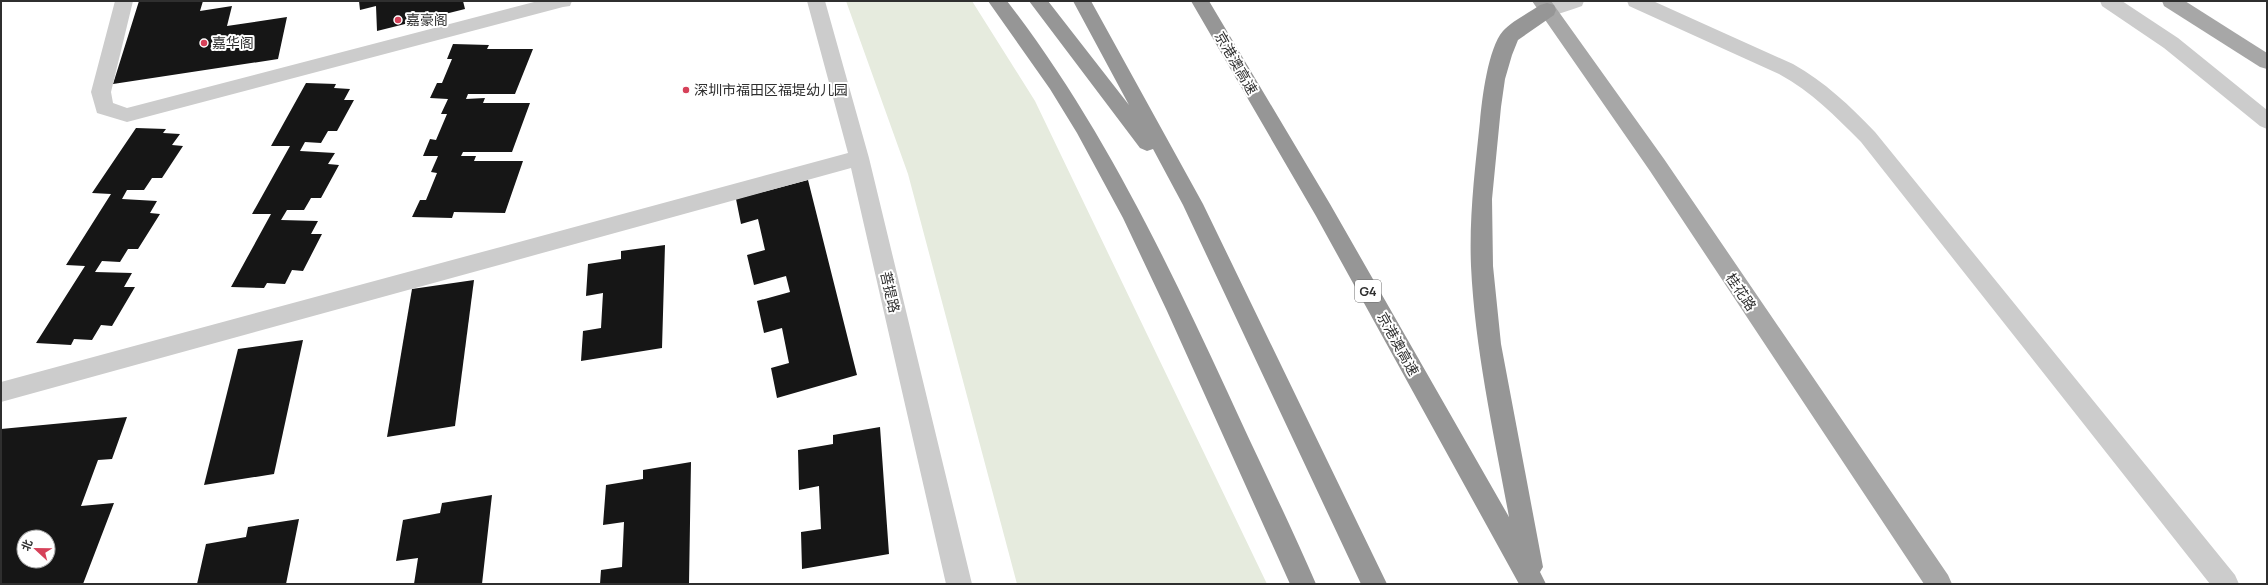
<svg xmlns="http://www.w3.org/2000/svg" width="2268" height="585" font-family="Manrope,'Noto Sans SC',sans-serif">
<style>
.green{fill:#e6ebde}
.building{fill:#161616;fill-rule:evenodd}
.lines{fill:none;stroke-linecap:round;stroke-linejoin:round}
.minor{fill:#ccc;fill-rule:evenodd}
.major{fill:#a7a7a7;fill-rule:evenodd}
.highway{fill:#969696;fill-rule:evenodd}
.poi-dot{fill:#d64159;stroke:#fff;stroke-width:1.5}
.labels{text-anchor:middle;stroke-width:4;stroke-linejoin:round;paint-order:stroke}
.shield{fill:#fff;stroke:#6d6d6d;stroke-width:1}
.shield-label{font-size:13px;font-weight:bold;fill:#2f2f2f}
.poi-label{font-size:14px;fill:#2f2f2f;stroke:#fff;text-anchor:start}
.street-label{font-size:14px;fill:#2f2f2f;stroke:#fff}
</style>
<rect width="100%" height="100%" fill="#fff"/>
<path class="green" d="M846,1H972L1035,101L1267,584H1017L908,174Z"/>
<g class="building">
<path d="M139,1H203L200,11L232,6L227,26L287,17L278,59L113,84Z"/>
<path d="M359,1H463L465,9L377,31L376,6L360,10Z"/>
<path d="M453,44L489,45L487,49H533L515,94H468L466,99L485,98L483,103H530L512,152H463L461,156H476L474,161H523L505,213L454,212L452,218L412,217L420,200H426L437,173L431,172L438,156H423L430,139L436,140L447,114H441L448,99L430,98L437,83H442L452,59H447Z"/>
<path d="M306,83L336,84L334,88L350,89L344,100H354L337,131H328L321,143L305,142L300,151L335,153L328,164L339,165L321,198H311L304,210H287L281,220L318,221L311,234H322L303,271L292,270L285,284L267,283L264,288L231,287L271,214H252L290,146H271Z"/>
<path d="M136,128L166,129L163,133L180,134L172,145L183,146L162,178H152L144,190H127L122,199L157,201L150,213L160,214L138,249H128L120,262L102,261L95,272L132,273L124,287H135L112,326L101,325L92,340L74,339L71,345L36,343L85,266L66,265L111,194L92,193Z"/>
<path d="M808,180L857,375L777,398L771,368L789,363L782,328L764,333L757,301L790,292L786,276L754,285L747,255L765,250L758,219L741,224L736,199Z"/>
<path d="M665,245L662,348L581,361L583,331L601,328L603,293L586,296L588,264L621,259V251Z"/>
<path d="M474,280L455,426L387,437L412,289Z"/>
<path d="M303,340L274,474L204,485L238,349Z"/>
<path d="M127,417L112,459L98,460L81,506L114,503L83,584H1V429ZM24,537H48V561H24Z"/>
<path d="M880,427L889,554L802,569L801,532L821,529L819,486L799,490L798,450L833,444V435Z"/>
<path d="M691,462L689,584H600L601,570L622,567L624,522L603,525L606,485L643,479V470Z"/>
<path d="M492,495L482,584H414L418,558L396,561L403,520L440,513L442,503Z"/>
<path d="M299,519L286,584H197L206,544L246,537L248,527Z"/>
</g>
<g class="lines">
<g class="minor">
<path d="M115,1H133L111,92L113,103L127,108L538,1H572L570,6L563,7L127,122L97,113L91,92Z"/>
<path d="M807,1H825L869,158L972,584H946L851,168L1,402V382L848,153Z"/>
<path d="M1554,1H1584L1582,6C1569,10 1553,18 1540,15L1538,10L1540,5Z"/>
<path d="M1627,1H1653L1793,64C1825,82 1849,105 1875,132L2235,575L2239,584H2210L1861,142C1835,116 1812,92 1779,74L1629,6Z"/>
<path d="M2100,1H2122L2178,38L2267,110V129L2260,126L2164,48L2102,6Z"/>
</g>
<g class="major">
<path d="M1532,1H1551L1664,159L1948,575L1952,584H1924L1650,171Z"/>
<path d="M2162,1H2185L2267,53V69L2260,67L2164,6Z"/>
</g>
<g class="highway">
<path d="M988,1H1007C1099,120 1164,255 1227,391C1256,455 1288,519 1316,584H1290L1167,311L1123,218L1077,133L1050,89Z"/>
<path d="M1029,1H1048L1129,105L1073,1H1091L1203,204L1387,584H1361L1183,205L1153,149L1147,151L1140,148Z"/>
<path d="M1191,1H1209L1330,204L1509,517C1494,434 1475,350 1471,266C1469,217 1475,169 1480,121C1482,99 1488,48 1503,31C1512,21 1529,13 1540,5L1547,3L1554,5L1556,10L1554,15L1518,40L1512,55L1505,79L1501,107L1492,199L1493,266L1501,344L1543,567L1540,572L1546,584H1519L1316,216Z"/>
</g>
</g>
<g class="poi-dot">
<circle cx="398" cy="20" r="4"/>
<circle cx="204" cy="43" r="4"/>
<circle cx="686" cy="90" r="4"/>
</g>
<g class="labels">
<rect class="shield" x="1355" y="280" width="26" height="22" rx="3"/>
<g class="shield-label">
<text x="1368" y="296">G4</text>
</g>
<g class="poi-label">
<text x="406" y="25">嘉豪阁</text>
<text x="212" y="48">嘉华阁</text>
<text x="694" y="95">深圳市福田区福堤幼儿园</text>
</g>
<g class="street-label">
<text transform="translate(1236 63) rotate(60)" y="5">京港澳高速</text>
<text transform="translate(890 292) rotate(77)" y="5">菩提路</text>
<text transform="translate(1741 292) rotate(56)" y="5">桂花路</text>
<text transform="translate(1398 344) rotate(61)" y="5">京港澳高速</text>
</g>
</g>
<rect width="2268" height="585" fill="none" stroke="#2f2f2f" stroke-width="4"/>
<g transform="translate(36 549) rotate(292)"><circle r="19" fill="#ffffff" stroke="#acacac"/>
<path d="M0-3L7 15L0 10L-7 15Z" fill="#d64159"/>
<text y="-6" font-size="11" font-weight="bold" text-anchor="middle" fill="#2f2f2f">北</text>
</g>
</svg>
